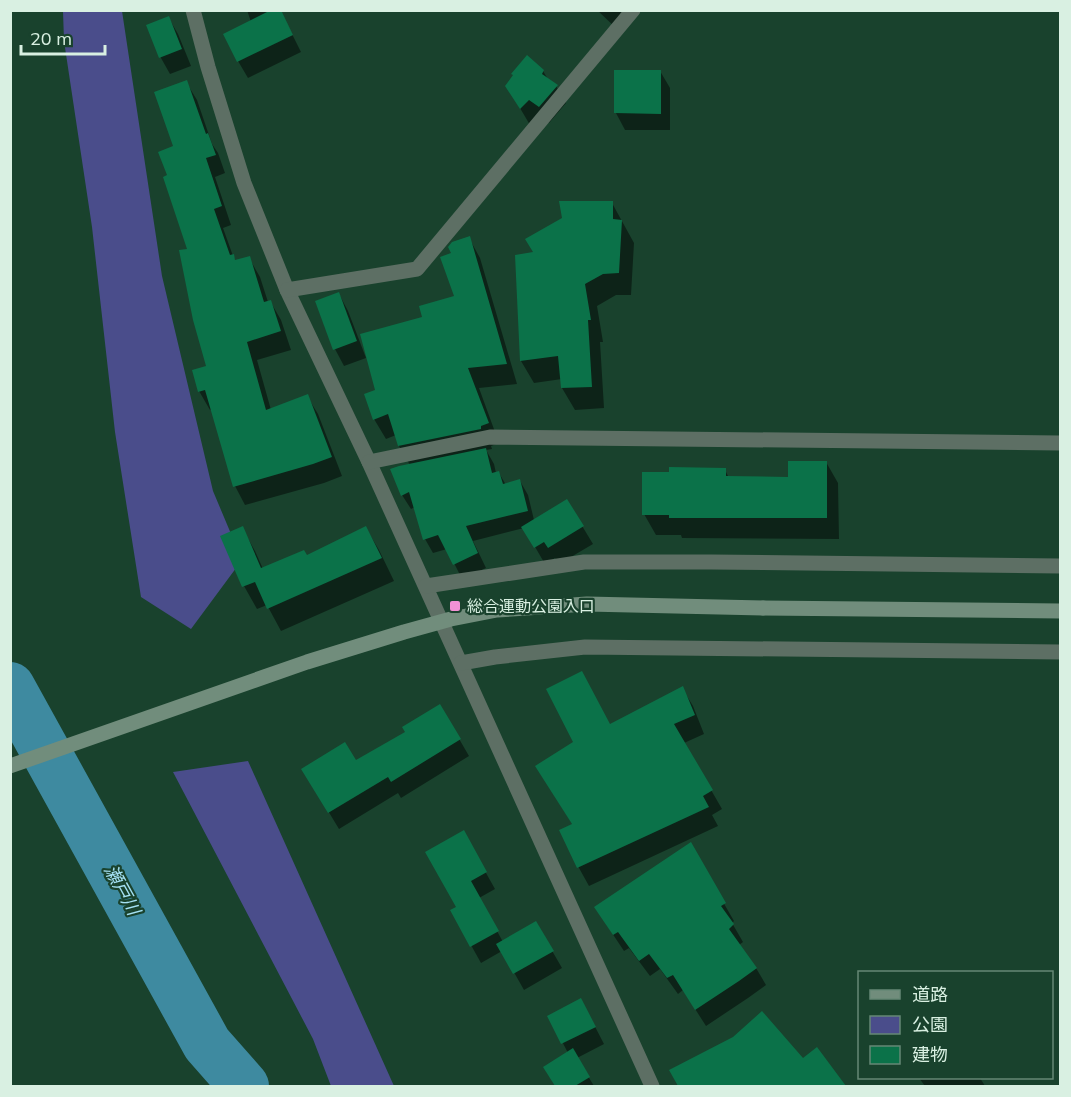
<svg xmlns="http://www.w3.org/2000/svg" width="1071" height="1097" font-family="Mulish,'Noto Sans JP',sans-serif">
<style>
.green{fill:#4a4d8b}
.shadow{fill:#0007}
.lines{fill:none;stroke-linecap:round;stroke-linejoin:round}
.river{stroke:#3e8aa0;stroke-width:50}
.building{fill:#0b7249}
.street{stroke:#5d6f64;stroke-width:15}
.secondary{stroke:#718d7c;stroke-width:15}
.secondary-bridge{stroke:#718d7c;stroke-width:15}
.poi-dot{fill:#f391d5;stroke:#19422d;stroke-width:2}
.labels{text-anchor:middle;stroke-width:4.5;stroke-linejoin:round;paint-order:stroke}
.poi-label{font-size:16px;fill:#d9f0e2;stroke:#19422d;text-anchor:start}
.water-label{font-size:18px;font-style:italic;fill:#a5e1f4;stroke:#19422d}
</style>
<rect width="100%" height="100%" fill="#19422d"/>
<g class="green">
<path d="M63,11H122L162,276L213,491L242,560L191,629L141,597L115,432L92,227L64,41Z"/>
<path d="M248,761L394,1086H331L313,1039L173,772Z"/>
</g>
<g class="shadow">
<path d="M247,10H280L301,52L248,78L238,61L251,22Z"/>
<path d="M597,10H633L617,29Z"/>
<path d="M168,17L178,34L191,66L170,74L161,58L148,26Z"/>
<path d="M543,71L549,81L556,86L566,103L549,123L539,116L530,125L507,86Z"/>
<path d="M660,71L670,88V130H625L616,113Z"/>
<path d="M186,82L197,100L212,144L218,153L225,173L215,177L231,225L223,228L233,256L236,262L249,258L260,277L268,302L270,301L281,320L291,350L257,360L271,410L307,396L318,414L342,476L324,483L245,505L235,486L212,409L210,410L199,391L208,367L189,250L169,176Z"/>
<path d="M612,203L634,243L631,295H616L597,306L603,342H600L604,408L575,410L562,388V379L534,383L521,361L535,253Z"/>
<path d="M469,238L480,258L517,384L479,388L499,443L491,446L492,449L486,450L494,464L496,473H499L506,485L520,481L528,495L534,520L567,501L593,544L559,564L555,558L545,564L524,528L473,541L486,568L462,579L447,549L433,553L425,539L415,507L411,509L402,495L410,465L399,446L396,435L386,439L374,419L377,391L424,318L456,297L453,254Z"/>
<path d="M339,294L348,311L366,358L344,366L335,349L317,302Z"/>
<path d="M826,462L838,483L839,539L682,538L681,535H656L644,514L725,470L729,478H789Z"/>
<path d="M242,528L255,551L263,569L307,557L366,528L379,550L394,581L281,631L267,605L257,609L244,586Z"/>
<path d="M682,688L693,706L704,734L684,743L722,809L712,815L718,826L589,886L579,868L561,831L573,825L537,767L610,726Z"/>
<path d="M440,706L469,756L401,798L398,793L339,829L313,786L407,733Z"/>
<path d="M463,832L495,889L479,898L503,942L536,923L562,968L524,990L502,951L481,963L452,911L458,908Z"/>
<path d="M690,845L734,921L732,923L743,942L739,945L756,968L766,985L748,998L706,1026L683,990L678,994L660,969L650,976L629,948L624,951L606,924Z"/>
<path d="M549,1016L590,1017L604,1044L577,1058L594,1086H556L545,1067L568,1053Z"/>
<path d="M816,1049L844,1086H680L671,1071L802,1060Z"/>
<path d="M919,1078H980L985,1086H925Z"/>
</g>
<g class="lines">
<path class="river" d="M10,687L207,1044L244,1086"/>
</g>
<g class="building">
<path d="M271,10H281L293,35L237,62L223,34Z"/>
<path d="M169,16L182,49L159,58L146,25Z"/>
<path d="M527,55L544,70L542,74L558,85L539,107L529,100L520,109L505,86L513,75L511,74Z"/>
<path d="M614,70H661V114L614,113Z"/>
<path d="M187,80L206,134L208,133L216,155L206,158L222,206L214,209L230,255L234,254L235,260L250,256L264,302L271,300L281,331L247,342L266,410L308,394L332,457L313,464L233,487L205,390L198,392L192,370L206,366L193,320L179,250L187,249L163,177L167,175L158,152L173,146L154,92Z"/>
<path d="M559,201H613V219L622,220L619,273L603,274L585,284L591,320H588L592,387L561,388L558,356L520,361L515,255L533,252L525,239L562,218Z"/>
<path d="M470,236L507,364L468,368L489,423L481,426V429L398,446L388,414L373,420L364,394L375,390L360,334L422,317L419,306L454,296L440,257L451,253L448,247L452,242Z"/>
<path d="M339,292L357,341L333,350L315,301Z"/>
<path d="M486,448L492,473L499,471L503,484L520,479L528,511L466,526L478,553L453,565L438,535L423,540L409,492L401,496L390,469L399,466Z"/>
<path d="M788,461H827V518H669V515H642V472H669V467L726,468V476L788,477Z"/>
<path d="M567,499L584,526L548,548L544,542L534,548L521,527Z"/>
<path d="M243,526L261,568L304,550L307,555L366,526L382,558L267,609L255,582L242,587L220,536Z"/>
<path d="M582,671L610,724L683,686L695,715L674,724L713,790L703,796L709,807L577,868L559,830L572,824L535,766L573,742L546,689Z"/>
<path d="M440,704L461,739L391,782L388,777L328,813L301,769L345,742L356,760L405,732L402,727Z"/>
<path d="M464,830L487,872L471,881L499,931L470,947L450,910L456,907L425,852Z"/>
<path d="M691,842L726,903L721,906L734,924L729,929L757,968L739,981L695,1010L673,975L667,978L649,954L639,961L618,932L613,935L594,907Z"/>
<path d="M536,921L554,951L513,974L496,944Z"/>
<path d="M581,998L596,1027L561,1044L547,1016Z"/>
<path d="M762,1011L803,1058L817,1047L846,1086H678L669,1070L733,1037Z"/>
<path d="M573,1048L590,1077L575,1086H555L543,1067Z"/>
</g>
<g class="lines">
<g class="street">
<path d="M193,10L208,67L244,183L287,290L369,462L652,1086"/>
<path d="M287,290L417,269L633,10"/>
<path d="M369,462L490,437L1060,443"/>
<path d="M426,586L584,562H711L1060,566"/>
<path d="M461,663L495,657L585,647L1060,652"/>
</g>
<path class="secondary" d="M763,608L1060,611"/>
<path class="secondary-bridge" d="M10,766L307,662L404,632L451,619L497,610L587,604L763,608"/>
</g>
<rect class="poi-dot" x="449" y="600" width="12" height="12" rx="3"/>
<g class="labels">
<g class="poi-label">
<text x="467" y="612">総合運動公園入口</text>
</g>
<g class="water-label">
<text transform="translate(122 890) rotate(61)" y="6">瀬戸川</text>
</g>
</g>
<rect width="1071" height="1097" fill="none" stroke="#d9f0e2" stroke-width="24"/>
<rect x="858" y="971" width="195" height="108" fill="#19422d" stroke="#668875" stroke-width="1.5"/>
<rect x="870" y="990" width="30" height="9" fill="#718d7c" stroke="#668875" stroke-width="1.5"/>
<text x="912" y="1001" font-size="18" fill="#d9f0e2">道路</text>
<rect x="870" y="1016" width="30" height="18" fill="#4a4d8b" stroke="#668875" stroke-width="1.5"/>
<text x="912" y="1031" font-size="18" fill="#d9f0e2">公園</text>
<rect x="870" y="1046" width="30" height="18" fill="#0b7249" stroke="#668875" stroke-width="1.5"/>
<text x="912" y="1061" font-size="18" fill="#d9f0e2">建物</text>
<path d="M21 45v9h84v-9" fill="none" stroke="#d9f0e2" stroke-width="3"/>
<text x="30" y="45" font-size="18" fill="#d9f0e2" stroke="#19422d" stroke-width="4.5" paint-order="stroke">20 m</text>
</svg>
